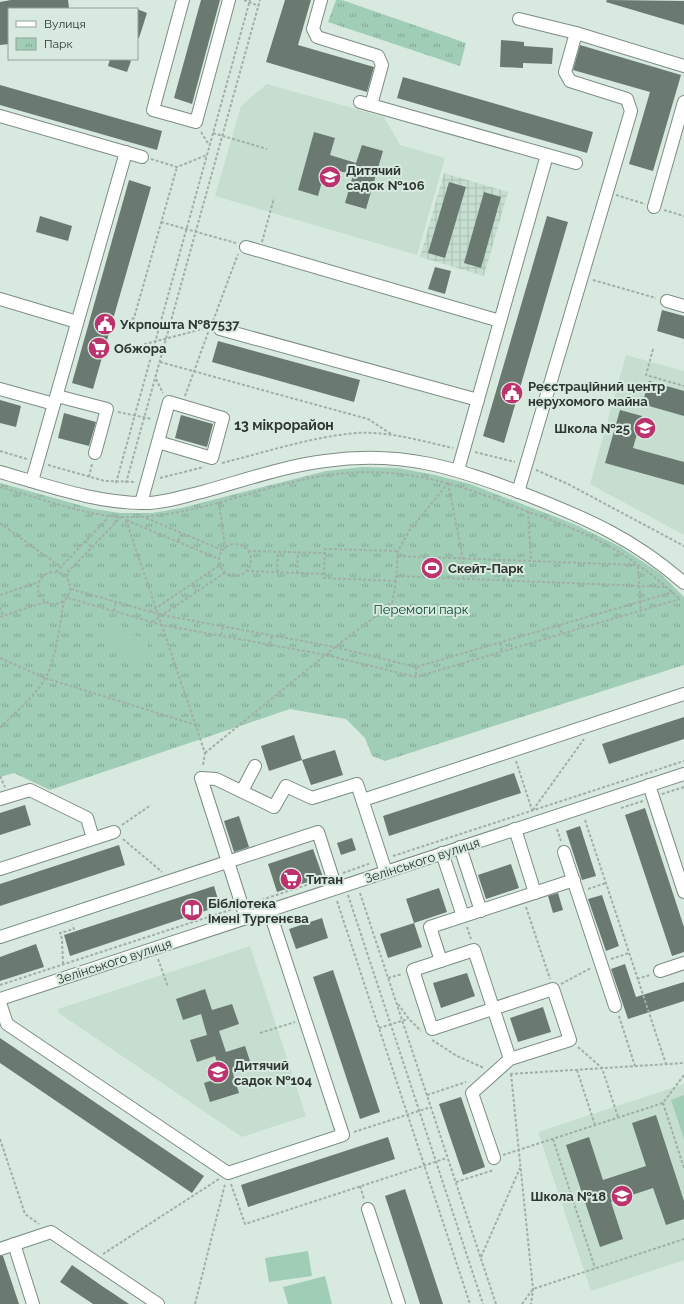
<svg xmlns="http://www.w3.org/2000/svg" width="684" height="1304" font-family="Raleway,sans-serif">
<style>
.built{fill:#c5ded0}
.industrial{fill:url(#industrial-grid)}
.park{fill:url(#park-tufts)}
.garden{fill:#a0cdb5}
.building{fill:#6a7a71}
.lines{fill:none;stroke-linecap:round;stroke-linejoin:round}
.minor-casing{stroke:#7d8d84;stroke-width:14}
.path{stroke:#a1afa7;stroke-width:2;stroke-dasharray:3 2;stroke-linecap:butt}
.minor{stroke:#fff;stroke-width:12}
.labels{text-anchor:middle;stroke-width:4;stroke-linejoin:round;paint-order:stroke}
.poi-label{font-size:13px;font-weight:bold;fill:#2f3632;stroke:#d8eadf;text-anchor:start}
.park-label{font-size:13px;fill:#0a4930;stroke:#d8eadf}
.street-label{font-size:13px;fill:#2f3632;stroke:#d8eadf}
.neighbourhood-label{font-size:14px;font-weight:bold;fill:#2f3632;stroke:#d8eadf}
</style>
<defs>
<pattern id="industrial-grid" width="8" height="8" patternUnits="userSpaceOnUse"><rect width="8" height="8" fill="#c5ded0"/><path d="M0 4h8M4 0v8" fill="none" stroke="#aabfb3"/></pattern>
<pattern id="park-tufts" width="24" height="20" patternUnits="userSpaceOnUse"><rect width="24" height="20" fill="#a0cdb5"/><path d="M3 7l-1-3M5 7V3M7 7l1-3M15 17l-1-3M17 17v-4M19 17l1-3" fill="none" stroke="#83a794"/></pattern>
</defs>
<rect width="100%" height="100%" fill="#d8eadf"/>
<g class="built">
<path d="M267,84L384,117L400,145L445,158L417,255L215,196L241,106Z"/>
<path d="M626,355L684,371V535L590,484Z"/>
<path d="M250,946L306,1116L242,1137L60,1014L58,1009Z"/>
<path d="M684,1084V1260L591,1291L538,1132Z"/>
</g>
<path class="industrial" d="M444,173L508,192L484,276L420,257Z"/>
<g class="park">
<path d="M336,0H342L466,43L460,66L328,22Z"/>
<path d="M362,467L399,468L435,475L470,484L574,524L619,546L660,573L684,597V665L385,761L372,756L365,738L346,719L290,709L50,790L14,773L0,777V483L94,509L120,513H152L181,508L326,471Z"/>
</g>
<g class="garden">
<path d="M404,560L460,562V576L403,574Z"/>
<path d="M112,627L149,640L143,661L106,648Z"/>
<path d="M684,1095V1139L671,1100Z"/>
<path d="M308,1251L312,1276L269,1282L265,1258Z"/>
<path d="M325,1276L332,1304H288L283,1287Z"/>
</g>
<g class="building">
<path d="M11,0H68L69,8L9,9V44L0,45V2Z"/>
<path d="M201,0H220L192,104L174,98Z"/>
<path d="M285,0H311L298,45L374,67L367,92L266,62Z"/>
<path d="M607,0L684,1V25L606,2Z"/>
<path d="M137,9L147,13L139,38H137Z"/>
<path d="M501,40L524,42V46L553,48L552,64L523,63V68L500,67Z"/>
<path d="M580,45L681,75L653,171L629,164L650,92L573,70Z"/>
<path d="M110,59H127L131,61L127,72L108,66Z"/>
<path d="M403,77L593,132L587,153L397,98Z"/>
<path d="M0,85L162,131L157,150L0,105Z"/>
<path d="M314,132L335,138L330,155L356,163L362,145L383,151L366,209L345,203L353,175L326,167L318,196L298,190Z"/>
<path d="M129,180L151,187L93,389L72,383Z"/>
<path d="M449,182L466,187L445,258L428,253Z"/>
<path d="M484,192L501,197L481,268L464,263Z"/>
<path d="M40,216L72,226L68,241L36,232Z"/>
<path d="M547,216L568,222L504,443L483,436Z"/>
<path d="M435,267L451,271L445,294L428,289Z"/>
<path d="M662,310L684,316V339L657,331Z"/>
<path d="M218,341L360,380L354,402L212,362Z"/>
<path d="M649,381L684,391V416L642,404Z"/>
<path d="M0,400L21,406L16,427L0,423Z"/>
<path d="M620,410L642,416L633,448L684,462V485L605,463Z"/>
<path d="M64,413L96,422L89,446L58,438Z"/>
<path d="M181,415L213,424L207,447L175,438Z"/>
<path d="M684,717V739L609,764L602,744Z"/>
<path d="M294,735L302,760L269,771L261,746Z"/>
<path d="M335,750L343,775L311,785L302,760Z"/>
<path d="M514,773L521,793L389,836L383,816Z"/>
<path d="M25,805L31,825L0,835V813Z"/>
<path d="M645,808L684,927V952L672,956L625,815Z"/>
<path d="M239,816L249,847L234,852L224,821Z"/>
<path d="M580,826L596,876L582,880L566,831Z"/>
<path d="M352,838L356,850L341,855L337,843Z"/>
<path d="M119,845L125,865L0,906V884Z"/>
<path d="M313,849L323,877L277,892L268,864Z"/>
<path d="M511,864L519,888L486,899L478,875Z"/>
<path d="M214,886L220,906L70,956L64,935Z"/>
<path d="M439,888L447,912L414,923L406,899Z"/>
<path d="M558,893L563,910L553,913L548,896Z"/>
<path d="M602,895L619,946L606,951L588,899Z"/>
<path d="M322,918L328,938L296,949L289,929Z"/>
<path d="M414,923L422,947L388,958L380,934Z"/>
<path d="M36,944L44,967L0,981V957Z"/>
<path d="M625,964L636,997L684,982V1001L628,1019L611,969Z"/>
<path d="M333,970L380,1112L360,1119L313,977Z"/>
<path d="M467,973L475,996L441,1008L433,983Z"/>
<path d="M205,989L212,1010L232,1004L239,1024L219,1031L226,1052L245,1046L252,1067L233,1074L239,1093L210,1102L204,1083L222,1077L215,1056L197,1062L190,1040L207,1035L201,1014L183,1020L176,999Z"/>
<path d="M543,1007L551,1032L518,1042L510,1018Z"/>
<path d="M0,1038L204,1176L192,1193L0,1063Z"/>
<path d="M461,1097L485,1167L463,1175L439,1104Z"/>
<path d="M656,1115L684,1201V1219L666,1225L653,1188L611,1202L623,1239L600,1247L566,1145L589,1137L603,1180L646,1166L632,1123Z"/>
<path d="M388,1137L395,1159L248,1207L241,1185Z"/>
<path d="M405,1189L443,1304H420L389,1208L385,1196Z"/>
<path d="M0,1256H3L19,1304H0Z"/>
<path d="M72,1265L102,1286L129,1304H93L60,1282Z"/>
</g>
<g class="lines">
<g class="minor-casing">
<g id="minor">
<path d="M183,0L153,110L196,122L229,0"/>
<path d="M321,0L313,29L317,37L378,56L382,65L371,105"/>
<path d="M519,19L576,33"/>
<path d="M360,102L576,163"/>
<path d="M0,116L142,157"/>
<path d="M654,207L684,102"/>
<path d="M246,247L500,321"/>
<path d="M0,299L77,322"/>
<path d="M667,301L684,306"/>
<path d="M220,329L478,400"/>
<path d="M0,389L54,404"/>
<path d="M57,396L107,409L95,453"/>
<path d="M458,470L547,155"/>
<path d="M0,472C49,486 98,504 149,503C167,502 185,496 202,492C242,481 284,466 325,461C403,450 456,468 527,495C588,519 634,539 684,583"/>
<path d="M32,481L126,152"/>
<path d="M518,492L631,111L627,99L570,81L565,72L576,33L684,66"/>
<path d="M141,503L169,402L223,418L212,458L158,442"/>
<path d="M649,785L684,892"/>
<path d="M242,791L255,766"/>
<path d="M0,799L30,790L87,818L93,838"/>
<path d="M363,800L684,694"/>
<path d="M515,829L535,893"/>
<path d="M460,847L481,911"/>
<path d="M564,852L615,1006"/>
<path d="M442,853L463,916"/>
<path d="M0,869L114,832"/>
<path d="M246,918L201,778L216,779L274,807L286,786L312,798L357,784L386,872"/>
<path d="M0,937L318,832L336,888"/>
<path d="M441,961L430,927L574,880"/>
<path d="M660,971L684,963"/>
<path d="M0,999L684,774"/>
<path d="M0,1003L7,1024L228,1173L343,1135L269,910"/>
<path d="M494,1158L472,1093L510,1059L570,1040L553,989L432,1029L413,970L474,950L510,1059"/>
<path d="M368,1209L399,1304"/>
<path d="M14,1244L33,1304"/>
<path d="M0,1249L51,1232L158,1304"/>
</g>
</g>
<g class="path">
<path d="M244,0L259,6"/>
<path d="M201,132L209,145"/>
<path d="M213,133L267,149"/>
<path d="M151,159L177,167L207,155"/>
<path d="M616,195L645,204"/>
<path d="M664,210L684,216"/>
<path d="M161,222L236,243"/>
<path d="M262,242L274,198"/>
<path d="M593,280L656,298"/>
<path d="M213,321L238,254"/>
<path d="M123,324L134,318L177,167"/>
<path d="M653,349L646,375L684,386"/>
<path d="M115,352L210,327"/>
<path d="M160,362L368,419L391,434"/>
<path d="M156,379L163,393"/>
<path d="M185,396L209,330"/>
<path d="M118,412L152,419"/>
<path d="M0,451L27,459"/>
<path d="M475,452L515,462"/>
<path d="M222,463C266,452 311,437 356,433C389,431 421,441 453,448"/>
<path d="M48,465L105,481L136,482"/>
<path d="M536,470L568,484L684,546"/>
<path d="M89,477L92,464"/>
<path d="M160,478L204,467"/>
<path d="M116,483L250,0"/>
<path d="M126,483L260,0"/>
<path d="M448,483L463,559V579"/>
<path d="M0,487C36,497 87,516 123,517C194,519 259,485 328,475C401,465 455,483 521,509C553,521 585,532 614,549C638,563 660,581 680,599"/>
<path d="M219,502L225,548"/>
<path d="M528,511L531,561"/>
<path d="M146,518L222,550"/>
<path d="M126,520L205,753L203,766"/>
<path d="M126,520L219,559"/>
<path d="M0,523L61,567"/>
<path d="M115,523L118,513"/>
<path d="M85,541L92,547"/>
<path d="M178,541L182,533"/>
<circle cx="235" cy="560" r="16"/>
<path d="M248,551L325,553"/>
<path d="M398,556L637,565"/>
<path d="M638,566L641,611"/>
<path d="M246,571L324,574"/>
<circle cx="54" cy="588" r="16"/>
<path d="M56,572L106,520L107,516"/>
<path d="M277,572L278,552"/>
<path d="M297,573L298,552"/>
<path d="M64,576L121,517"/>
<path d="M397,576L665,587"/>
<path d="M504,580V560"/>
<path d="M396,581L324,578L325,549L398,551"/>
<path d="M192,585L197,592"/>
<path d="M71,589L162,615L335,647L416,667L673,592"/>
<path d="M0,595L39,582"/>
<path d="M68,598L162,625L326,655L416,677L680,599"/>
<path d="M0,607L3,616"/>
<path d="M114,611L116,602"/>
<path d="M150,612L220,565"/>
<path d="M0,617L45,602"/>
<path d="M152,622L226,572"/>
<path d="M559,625L562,634"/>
<path d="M221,635L223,627"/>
<path d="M500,643L502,651"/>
<path d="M270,644L272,636"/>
<path d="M0,658L45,678L196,725"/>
<path d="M416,667V676"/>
<path d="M0,728C15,712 36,696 46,677C57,654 59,627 64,601"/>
<path d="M205,753L335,647L392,604L396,581L398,551L409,531L449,482"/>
<path d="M516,761L532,810"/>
<path d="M0,776L5,787"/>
<path d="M662,794L684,787"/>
<path d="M621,808L643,801"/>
<path d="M533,810L584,739"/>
<path d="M585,820L666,1064"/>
<path d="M122,825L151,805"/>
<path d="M557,829L561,841"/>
<path d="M123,839L162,872"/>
<path d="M393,856L684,761"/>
<path d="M343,873L371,863"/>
<path d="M588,889L606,883"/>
<path d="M360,893L496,1304"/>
<path d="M348,895L483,1304"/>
<path d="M337,901L470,1304"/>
<path d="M252,903L322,880"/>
<path d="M526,907L550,979"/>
<path d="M467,927L471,939"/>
<path d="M158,959L168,987"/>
<path d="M611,959L629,953"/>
<path d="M63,964L62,939L60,933L74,929L72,925"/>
<path d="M388,978L402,974"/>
<path d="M637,979L650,975"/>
<path d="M561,984L591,968"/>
<path d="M0,985L233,909"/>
<path d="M398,1004L409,1019L421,1031"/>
<path d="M619,1016L635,1066"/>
<path d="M379,1028L408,1019"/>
<path d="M260,1033L295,1022"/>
<path d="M432,1040L457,1056L484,1068"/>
<path d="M578,1047L602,1068L618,1117"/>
<path d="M577,1070L595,1125"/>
<path d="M510,1074L684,1063"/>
<path d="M511,1074L533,1289L531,1304"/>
<path d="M427,1095L466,1082"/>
<path d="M663,1103L684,1168"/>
<path d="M354,1132L431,1107"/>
<path d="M0,1139L25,1214L39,1224"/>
<path d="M553,1139L595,1268"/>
<path d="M503,1155L663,1103L684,1075"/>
<path d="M456,1182L494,1170"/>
<path d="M231,1184L245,1224L447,1158"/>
<path d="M360,1186L364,1199"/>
<path d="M103,1254L219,1179"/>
<path d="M481,1257L520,1168"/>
<path d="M195,1304L225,1184"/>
<path d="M522,1304L533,1289L684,1239"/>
</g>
<use href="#minor" class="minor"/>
</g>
<defs>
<g id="school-disc" transform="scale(1.15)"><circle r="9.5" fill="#bb326d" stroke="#d8eadf"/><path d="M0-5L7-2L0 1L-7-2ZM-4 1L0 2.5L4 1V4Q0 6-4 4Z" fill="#fff"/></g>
<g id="civic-disc" transform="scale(1.15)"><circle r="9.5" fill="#bb326d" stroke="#d8eadf"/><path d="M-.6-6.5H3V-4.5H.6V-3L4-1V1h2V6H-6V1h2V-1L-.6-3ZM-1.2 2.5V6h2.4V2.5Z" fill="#fff"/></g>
<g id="supermarket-disc" transform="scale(1.15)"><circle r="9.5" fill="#bb326d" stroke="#d8eadf"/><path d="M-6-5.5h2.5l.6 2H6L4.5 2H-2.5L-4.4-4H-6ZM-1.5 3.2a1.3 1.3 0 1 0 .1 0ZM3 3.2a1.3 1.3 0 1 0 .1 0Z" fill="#fff"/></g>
<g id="stadium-disc" transform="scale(1.15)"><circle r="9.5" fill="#bb326d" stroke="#d8eadf"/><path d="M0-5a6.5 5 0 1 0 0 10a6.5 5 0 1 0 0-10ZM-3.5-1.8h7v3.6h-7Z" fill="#fff"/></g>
<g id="library-disc" transform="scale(1.15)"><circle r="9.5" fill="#bb326d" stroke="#d8eadf"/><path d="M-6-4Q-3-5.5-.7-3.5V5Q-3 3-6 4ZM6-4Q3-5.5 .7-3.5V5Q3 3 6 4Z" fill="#fff"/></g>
</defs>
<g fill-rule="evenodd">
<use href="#school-disc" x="330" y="177"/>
<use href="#civic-disc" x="105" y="324"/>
<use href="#supermarket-disc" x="99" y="348"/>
<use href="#civic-disc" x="512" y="393"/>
<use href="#school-disc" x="645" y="428"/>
<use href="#stadium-disc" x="432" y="568"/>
<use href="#supermarket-disc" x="291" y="879"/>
<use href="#library-disc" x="192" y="910"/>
<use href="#school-disc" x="218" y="1072"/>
<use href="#school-disc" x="622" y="1196"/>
</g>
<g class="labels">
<g class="poi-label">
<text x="346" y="175">Дитячий<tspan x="346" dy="15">садок №106</tspan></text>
<text x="120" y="329">Укрпошта №87537</text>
<text x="114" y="353">Обжора</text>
<text x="528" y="391">Реєстраційний центр<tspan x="528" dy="15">нерухомого майна</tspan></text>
<text x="630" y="433" text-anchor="end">Школа №25</text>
<text x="448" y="573">Скейт-Парк</text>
<text x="306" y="884">Титан</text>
<text x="208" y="908">Бібліотека<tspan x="208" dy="15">імені Тургенєва</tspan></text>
<text x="234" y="1070">Дитячий<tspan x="234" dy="15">садок №104</tspan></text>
<text x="606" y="1201" text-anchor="end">Школа №18</text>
</g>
<g class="park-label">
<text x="421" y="614">Перемоги парк</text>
</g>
<g class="street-label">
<text transform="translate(422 860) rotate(-18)" y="5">Зелінського вулиця</text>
<text transform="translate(114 961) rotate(-18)" y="5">Зелінського вулиця</text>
</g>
<g class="neighbourhood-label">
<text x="284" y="430">13 мікрорайон</text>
</g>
</g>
<rect x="8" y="8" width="130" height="52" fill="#d8eadf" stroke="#94a29a"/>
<rect x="16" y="21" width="20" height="6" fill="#ffffff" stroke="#94a29a"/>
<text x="44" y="28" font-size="12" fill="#2f3632">Вулиця</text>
<rect x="16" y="38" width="20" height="12" fill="url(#park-tufts)" stroke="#94a29a"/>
<text x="44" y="48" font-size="12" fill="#2f3632">Парк</text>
</svg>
